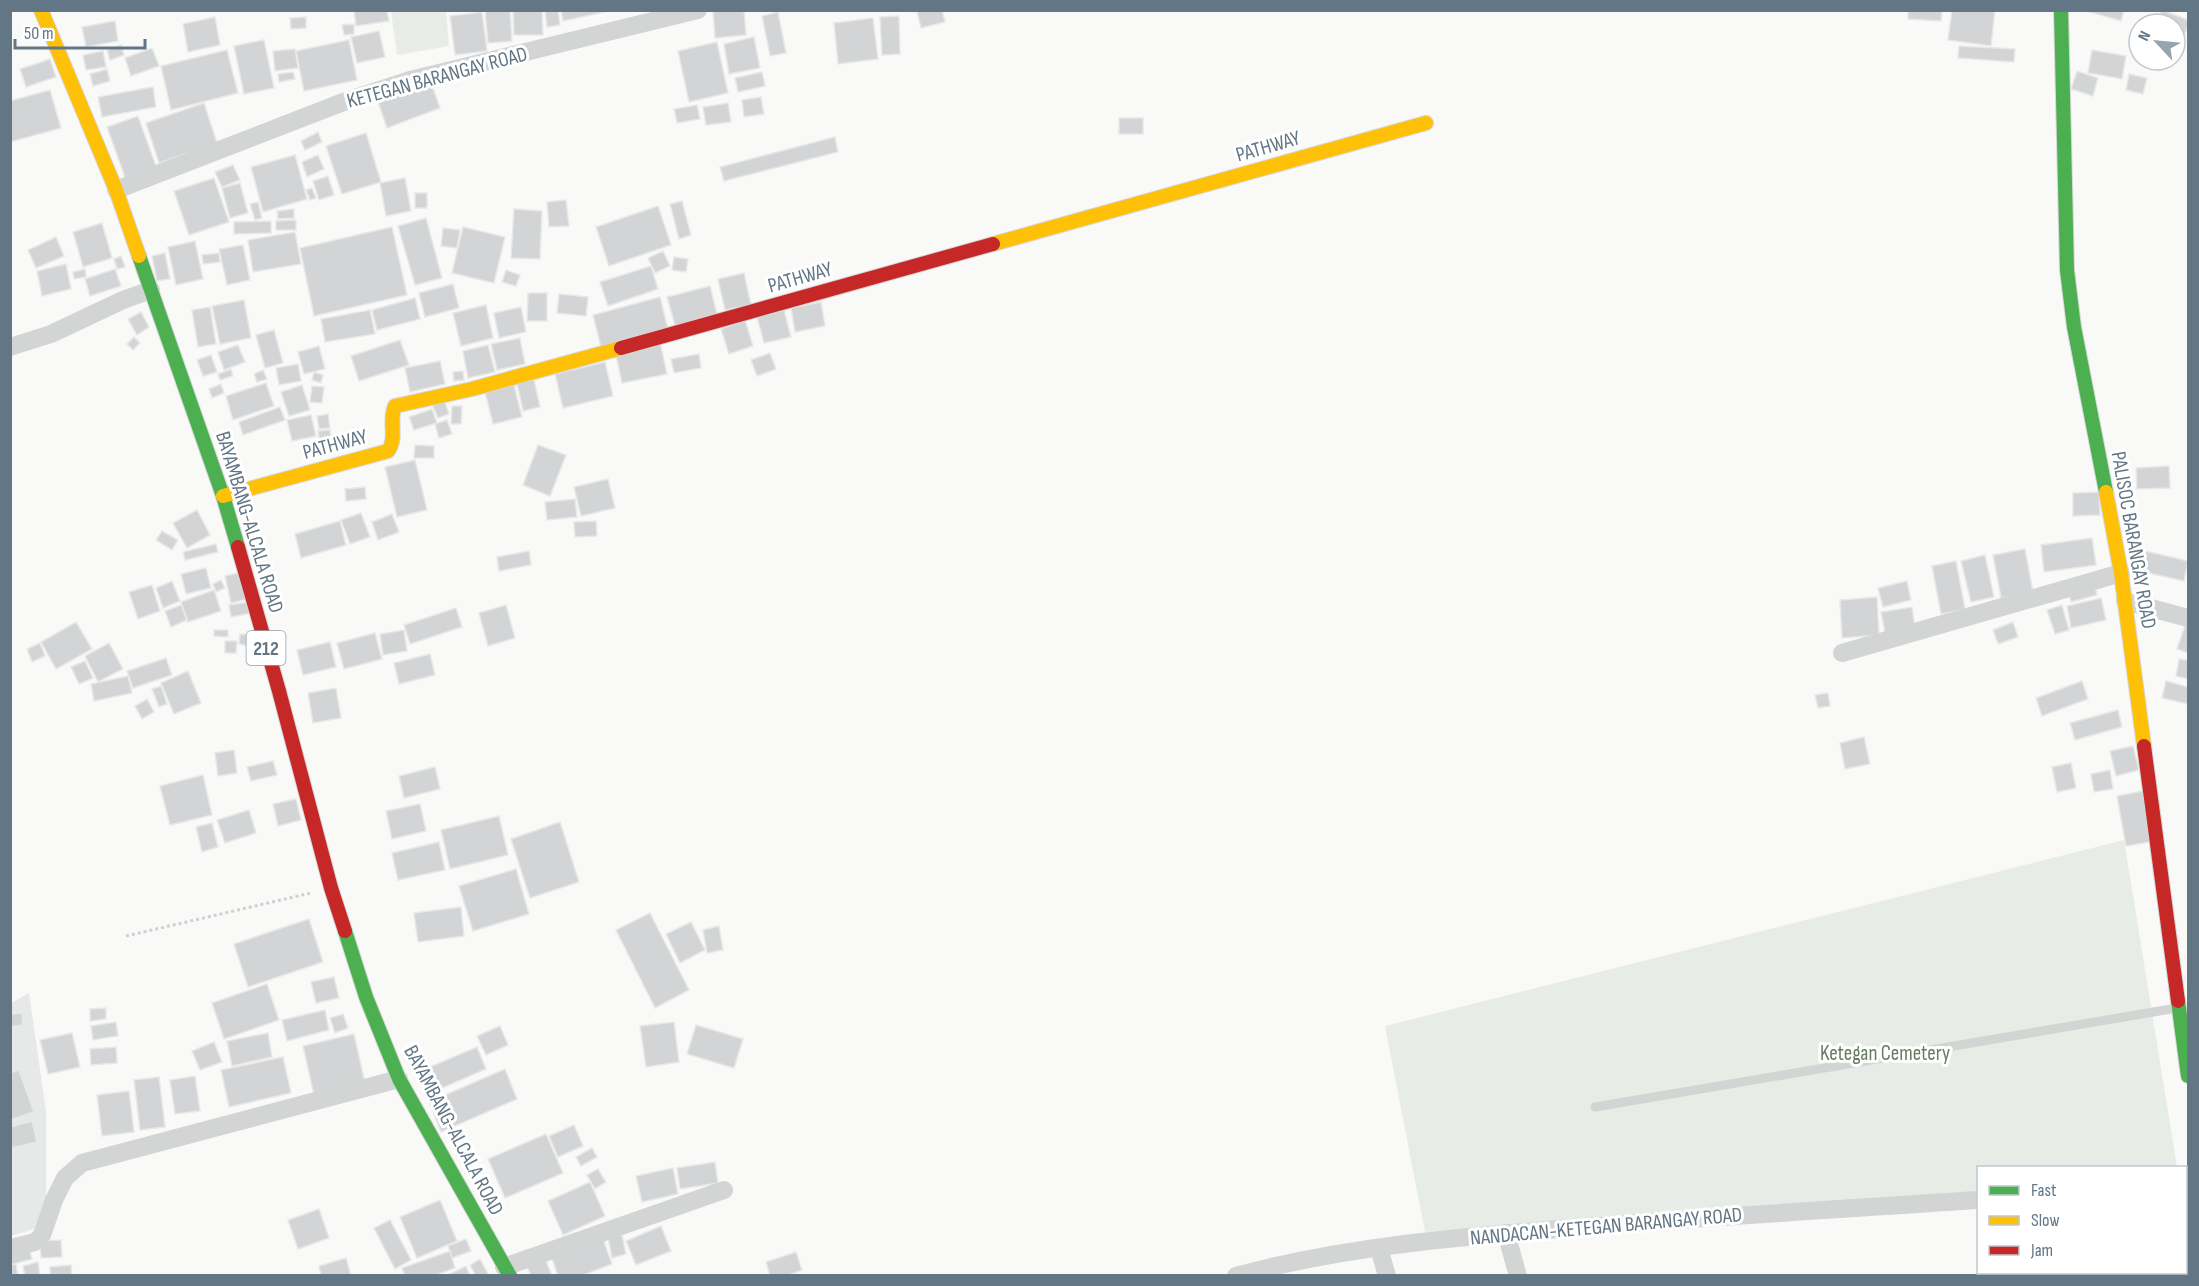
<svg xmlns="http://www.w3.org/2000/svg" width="2199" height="1286" font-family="'Sofia Sans Condensed',sans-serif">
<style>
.built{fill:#e7e9e9}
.green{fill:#e8ece6}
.building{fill:#d2d4d5;stroke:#e8e8e8;stroke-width:1.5}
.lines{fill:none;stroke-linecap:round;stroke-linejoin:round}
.fast-casing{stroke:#d6d7d7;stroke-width:16}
.slow-casing{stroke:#d6d7d7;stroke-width:16}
.jam-casing{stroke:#d6d7d7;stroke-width:16}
.path{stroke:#ced0d1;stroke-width:3;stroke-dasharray:3 3;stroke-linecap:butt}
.lane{stroke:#d3d4d4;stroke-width:9}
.street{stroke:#d3d4d4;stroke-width:18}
.fast{stroke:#4caf50;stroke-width:14}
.slow{stroke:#ffc107;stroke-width:14}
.jam{stroke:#c62828;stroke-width:14}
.labels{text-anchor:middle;stroke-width:6;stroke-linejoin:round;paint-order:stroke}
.shield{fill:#fff;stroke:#919faa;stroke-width:1.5}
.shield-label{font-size:20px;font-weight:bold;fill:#627685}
.street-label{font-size:21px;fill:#627685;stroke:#fff}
.park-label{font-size:21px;fill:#677b61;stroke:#fff}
</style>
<rect width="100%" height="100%" fill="#f9f9f8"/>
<path class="built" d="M29,993L46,1111V1201L34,1229L11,1236V1003Z"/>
<g class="green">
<path d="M391,11H446L449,46L397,55Z"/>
<path d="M2124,840L2177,1167L1978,1168V1195L1425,1232L1385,1026Z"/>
</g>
<g class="building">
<path d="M354,10H387L389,21L356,26Z"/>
<path d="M485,10H510L512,41L488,43Z"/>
<path d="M513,10H542L543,35H514Z"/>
<path d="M545,10H558L560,25L547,27Z"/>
<path d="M561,10H609V11L563,21Z"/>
<path d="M713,10H744L746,35L715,38Z"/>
<path d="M942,10L945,22L921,28L917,11Z"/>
<path d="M1908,10H1942L1941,21L1908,19Z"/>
<path d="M1952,10H1995L1991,46L1948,40Z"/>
<path d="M2083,10H2124L2121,21Z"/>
<path d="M2162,10L2188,20V26L2181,44L2175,42V24H2156Z"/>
<path d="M482,12L487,51L455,55L450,16Z"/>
<path d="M778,12L786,53L770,56L762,16Z"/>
<path d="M899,16L900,54L882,55L880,17Z"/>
<path d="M215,17L220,45L188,52L183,24Z"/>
<path d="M306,17V28L291,29L290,18Z"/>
<path d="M873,18L878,59L838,64L834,23Z"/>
<path d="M115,21L118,41L86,47L82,27Z"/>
<path d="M354,24V34L344,35L342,25Z"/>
<path d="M379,31L385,57L357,63L351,37Z"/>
<path d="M754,37L760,68L729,74L724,44Z"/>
<path d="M264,40L274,88L244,94L234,46Z"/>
<path d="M349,40L357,80L304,91L296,51Z"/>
<path d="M717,42L728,93L689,102L678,51Z"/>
<path d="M121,45L124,55L110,60L107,50Z"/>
<path d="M1959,46L2015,49L2014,62L1958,58Z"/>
<path d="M152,48L159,66L131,76L125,58Z"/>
<path d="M295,49L298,68L275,71L273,51Z"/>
<path d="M227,50L238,93L171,110L161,66Z"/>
<path d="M2092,50L2126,56L2122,79L2088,73Z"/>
<path d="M103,51L106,67L86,70L83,55Z"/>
<path d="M50,59L56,77L26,87L20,69Z"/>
<path d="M107,69L110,81L93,86L90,74Z"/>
<path d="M2077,71L2098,78L2093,96L2071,89Z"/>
<path d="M293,72L295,79L279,82L278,74Z"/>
<path d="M762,72L765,86L738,92L735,78Z"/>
<path d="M2129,74L2147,78L2143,94L2126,90Z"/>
<path d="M430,80L440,108L387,128L377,99Z"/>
<path d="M153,87L156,107L102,117L98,97Z"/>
<path d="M50,90L61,128L10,142V101Z"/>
<path d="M761,97L764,114L744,117L742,100Z"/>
<path d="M204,103L217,143L159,163L146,123Z"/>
<path d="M728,103L731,122L706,125L703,107Z"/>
<path d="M697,105L700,119L677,123L674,109Z"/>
<path d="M138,116L157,169L126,180L107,127Z"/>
<rect x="1119" y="118" width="24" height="16"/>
<path d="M318,132L322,142L305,150L301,141Z"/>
<path d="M366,133L381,182L342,194L326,146Z"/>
<path d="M835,137L838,152L724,181L720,167Z"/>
<path d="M295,155L307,199L263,212L251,167Z"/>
<path d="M318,155L324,169L307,177L302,162Z"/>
<path d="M233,165L240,180L222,187L215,172Z"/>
<path d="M328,176L334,195L319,200L313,181Z"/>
<path d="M214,178L229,222L189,235L174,191Z"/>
<path d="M405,178L411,211L386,216L380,183Z"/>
<path d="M240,183L248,213L230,218L222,188Z"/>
<path d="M312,188L316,198L310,200L306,190Z"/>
<rect x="415" y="193" width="12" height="15"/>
<path d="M566,200L569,226L549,227L547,202Z"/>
<path d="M682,201L691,235L679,239L670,204Z"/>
<path d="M258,202L262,218L255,220L250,204Z"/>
<path d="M658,206L671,245L609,266L596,227Z"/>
<path d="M294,209V218L278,219L277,211Z"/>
<path d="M514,209L542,211L540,259L511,258Z"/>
<path d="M426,218L442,278L415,285L398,226Z"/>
<path d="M296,220V230H276V221Z"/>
<path d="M271,221V233L234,234V222Z"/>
<path d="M102,223L112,258L83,267L73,232Z"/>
<path d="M392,227L407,295L314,316L300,248Z"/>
<path d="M463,227L505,237L494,283L452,273Z"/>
<path d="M443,228L460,230L457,248L441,246Z"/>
<path d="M295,232L301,264L253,272L248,240Z"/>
<path d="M56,237L64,256L36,268L28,250Z"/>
<path d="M195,241L203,279L176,285L168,247Z"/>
<path d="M243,245L250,280L227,285L219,249Z"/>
<path d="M663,251L670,266L655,273L648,258Z"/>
<path d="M165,253L170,279L157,281L152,256Z"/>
<path d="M219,253L220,262L203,264L202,255Z"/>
<path d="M121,256L125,267L117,269L114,259Z"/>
<path d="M674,257L688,259L686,272L672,270Z"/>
<path d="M66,264L71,289L42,296L37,271Z"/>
<path d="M651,266L658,289L608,306L600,282Z"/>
<path d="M85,269L86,277L74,279L73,272Z"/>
<path d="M115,269L121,286L90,296L85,279Z"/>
<path d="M506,270L520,275L516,286L502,282Z"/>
<path d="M744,273L751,305L725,310L718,279Z"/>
<path d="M453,284L459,308L425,317L419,293Z"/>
<path d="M710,286L718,318L676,329L667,297Z"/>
<path d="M528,293H547V321H527Z"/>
<path d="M559,294L588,297L586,316L557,313Z"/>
<path d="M660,297L668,329L601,347L593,315Z"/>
<path d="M415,298L420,319L377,330L372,310Z"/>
<path d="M244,300L251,338L220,344L212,306Z"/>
<path d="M821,302L825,326L795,332L791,308Z"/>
<path d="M486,305L493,338L461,346L453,313Z"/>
<path d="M210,307L216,344L198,347L192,310Z"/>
<path d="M521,307L526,332L499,338L494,313Z"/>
<path d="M370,310L375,334L325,342L321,319Z"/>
<path d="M784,310L791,337L764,343L757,317Z"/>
<path d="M141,312L149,327L137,335L128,319Z"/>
<path d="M745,320L753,346L729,354L721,329Z"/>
<path d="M274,330L283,363L265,368L256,335Z"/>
<path d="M134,337L140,343L133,350L127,344Z"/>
<path d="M520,338L525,364L497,370L491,344Z"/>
<path d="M400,340L409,365L359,381L351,356Z"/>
<path d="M660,342L667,374L622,383L615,351Z"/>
<path d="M238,345L245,362L224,370L218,352Z"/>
<path d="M488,345L495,372L468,378L463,351Z"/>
<path d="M319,346L325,369L304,374L298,352Z"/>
<path d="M770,353L776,369L757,376L751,360Z"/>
<path d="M699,354L701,368L674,373L671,359Z"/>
<path d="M211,355L217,372L203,376L197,360Z"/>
<path d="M440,361L445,384L410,392L405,368Z"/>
<path d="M605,362L613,396L563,408L555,374Z"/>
<path d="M298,364L301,381L279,385L276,368Z"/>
<path d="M231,369L233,376L220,380L218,374Z"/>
<path d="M263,370L267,379L257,382L254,374Z"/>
<path d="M463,371L464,380L454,381L453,372Z"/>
<path d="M314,372L323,375L321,383L312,380Z"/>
<path d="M533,375L540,407L523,411L516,379Z"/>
<path d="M266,383L274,406L233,420L226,396Z"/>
<path d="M221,384L224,393L212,398L209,389Z"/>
<path d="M302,385L310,410L289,416L281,392Z"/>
<path d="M514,385L522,417L493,424L485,392Z"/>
<path d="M312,386L324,387L322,403L310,402Z"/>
<path d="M443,397L449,414L438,418L431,402Z"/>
<path d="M452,406H462L461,424H451Z"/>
<path d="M280,407L285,420L243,435L239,422Z"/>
<path d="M432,409L437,423L414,430L409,417Z"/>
<path d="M328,414L330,428L319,429L317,416Z"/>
<path d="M311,415L316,436L292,441L287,420Z"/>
<path d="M447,420L452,434L439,438L435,424Z"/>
<path d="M330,430L333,450L321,452L318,431Z"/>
<path d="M415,445L434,446V458H414Z"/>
<path d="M538,445L566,455L550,496L523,485Z"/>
<path d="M415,460L427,510L397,517L385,467Z"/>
<path d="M2169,466L2170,488L2137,489L2136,468Z"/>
<path d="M608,479L615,508L581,516L574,487Z"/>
<path d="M365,487L366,499L346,501L345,489Z"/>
<path d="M2099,492L2100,515L2073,516V493Z"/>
<path d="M575,499L577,517L547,520L545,502Z"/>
<path d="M197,510L210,535L187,548L173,523Z"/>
<path d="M361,513L370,537L350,544L341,520Z"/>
<path d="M392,514L399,532L378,540L372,522Z"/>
<path d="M340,521L346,545L301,558L295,534Z"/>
<path d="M596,521L597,536L575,537L574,522Z"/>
<path d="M162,531L178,540L172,550L156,540Z"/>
<path d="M2092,538L2096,565L2044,572L2041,545Z"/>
<path d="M216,544L218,552L185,560L183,552Z"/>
<path d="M2025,549L2033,592L2001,598L1993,555Z"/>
<path d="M529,551L531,565L499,571L497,557Z"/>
<path d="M2145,551L2188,561L2184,581L2140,571Z"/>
<path d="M1985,555L1994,597L1971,602L1961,561Z"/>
<path d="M1956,561L1965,609L1941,614L1932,566Z"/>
<path d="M206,568L211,588L186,594L181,574Z"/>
<path d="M242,572L248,599L231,603L225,576Z"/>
<path d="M221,580L225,588L216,592L213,584Z"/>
<path d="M172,581L180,601L163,608L156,588Z"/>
<path d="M1907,581L1911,600L1883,607L1878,588Z"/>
<path d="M152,585L160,611L138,619L129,592Z"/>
<path d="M2095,586L2097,595L2071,602L2069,594Z"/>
<path d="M214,590L221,611L188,622L181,602Z"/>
<path d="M1877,597L1879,635L1842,638L1840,600Z"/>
<path d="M2101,598L2106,620L2071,628L2067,606Z"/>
<path d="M249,602L251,613L231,617L229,605Z"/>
<path d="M181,605L187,620L171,627L165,611Z"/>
<path d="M506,605L515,638L488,646L479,613Z"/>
<path d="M2062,605L2069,630L2055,634L2047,610Z"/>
<path d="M1912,607L1915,628L1885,633L1881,612Z"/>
<path d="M456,608L462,627L410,644L404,625Z"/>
<path d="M2187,619H2188V653L2177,649Z"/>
<path d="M76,622L92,649L56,669L41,642Z"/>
<path d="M2013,622L2018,637L1998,644L1993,630Z"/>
<path d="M214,630H228V637L214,636Z"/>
<path d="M404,630L407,651L383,655L380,634Z"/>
<path d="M375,633L382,659L344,669L337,643Z"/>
<path d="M240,634L251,635L250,646L239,644Z"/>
<path d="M225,641H237L236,653H225Z"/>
<path d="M330,642L336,667L303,675L297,650Z"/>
<path d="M40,643L45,656L32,662L27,649Z"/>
<path d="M109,643L123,669L98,682L85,656Z"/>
<path d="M430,654L435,675L399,684L394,663Z"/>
<path d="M166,658L172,675L133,688L127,671Z"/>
<path d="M2179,659L2188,660V679L2176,676Z"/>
<path d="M85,661L93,678L79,684L71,667Z"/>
<path d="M188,671L201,703L174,714L161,683Z"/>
<path d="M128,676L132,693L94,701L91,684Z"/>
<path d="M2082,681L2088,699L2042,716L2036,698Z"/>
<path d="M2166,681L2188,687V704L2162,698Z"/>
<path d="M161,686L167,704L159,707L152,689Z"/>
<path d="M336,688L341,718L313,723L308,693Z"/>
<path d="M1828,693L1830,706L1818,708L1815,695Z"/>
<path d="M147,699L154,712L142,719L135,706Z"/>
<path d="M2118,710L2122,727L2075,740L2070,723Z"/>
<path d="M1864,737L1870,764L1845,769L1840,743Z"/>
<path d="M2133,746L2139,770L2116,776L2110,751Z"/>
<path d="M234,750L237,773L218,776L215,753Z"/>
<path d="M273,761L277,775L251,781L247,767Z"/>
<path d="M2071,763L2076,788L2057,792L2052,767Z"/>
<path d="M435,767L440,789L404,798L399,776Z"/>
<path d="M2110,770L2113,789L2094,792L2091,774Z"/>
<path d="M203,775L212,815L170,825L160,786Z"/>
<path d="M2148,790L2157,841L2126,846L2117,796Z"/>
<path d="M296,799L301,820L278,826L273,804Z"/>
<path d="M420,804L426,831L392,839L386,811Z"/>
<path d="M249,810L256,833L225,843L217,820Z"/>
<path d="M499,816L508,855L450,869L441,830Z"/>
<path d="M560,822L579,882L530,898L511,839Z"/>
<path d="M212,823L218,847L202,852L196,827Z"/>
<path d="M439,842L445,870L398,880L392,853Z"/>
<path d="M516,869L529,914L473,931L459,886Z"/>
<path d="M461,907L464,936L418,942L414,913Z"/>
<path d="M650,913L689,990L655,1008L616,930Z"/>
<path d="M309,919L323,962L248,987L234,944Z"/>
<path d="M691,922L705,950L680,963L666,934Z"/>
<path d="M719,926L723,950L707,953L703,930Z"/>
<path d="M334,977L339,998L316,1003L311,982Z"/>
<path d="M267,984L279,1020L224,1039L212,1003Z"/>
<path d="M106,1008V1019L90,1021V1009Z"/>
<path d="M325,1010L329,1030L287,1041L282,1020Z"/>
<path d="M22,1013L23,1025L10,1027V1014Z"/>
<path d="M343,1014L348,1028L335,1033L330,1018Z"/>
<path d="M116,1022L118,1036L93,1040L91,1026Z"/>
<path d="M674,1022L679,1062L646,1067L640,1026Z"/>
<path d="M696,1025L743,1039L734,1068L687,1054Z"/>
<path d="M500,1026L508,1045L486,1055L477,1036Z"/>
<path d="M72,1033L80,1067L48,1074L40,1040Z"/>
<path d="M268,1033L272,1057L232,1066L227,1041Z"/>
<path d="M354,1034L365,1083L314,1095L303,1046Z"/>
<path d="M214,1042L222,1062L200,1070L192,1051Z"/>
<path d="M116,1047L117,1063L91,1065L90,1049Z"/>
<path d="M477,1047L486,1069L426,1095L416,1073Z"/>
<path d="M283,1057L291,1093L229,1107L221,1070Z"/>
<path d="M505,1069L517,1099L441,1132L429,1102Z"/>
<path d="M19,1070L34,1112L10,1120V1073Z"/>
<path d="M195,1076L200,1111L175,1114L170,1080Z"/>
<path d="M159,1077L165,1127L140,1130L134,1080Z"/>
<path d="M129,1091L134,1132L102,1136L97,1095Z"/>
<path d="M32,1121L37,1142L12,1148L10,1127Z"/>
<path d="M574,1125L583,1146L558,1157L549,1136Z"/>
<path d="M546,1134L563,1173L505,1198L488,1159Z"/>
<path d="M592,1148L597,1157L581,1166L576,1157Z"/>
<path d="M715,1162L718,1183L680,1189L677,1168Z"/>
<path d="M673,1168L678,1194L642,1202L636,1176Z"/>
<path d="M598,1169L606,1182L595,1189L587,1175Z"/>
<path d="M590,1182L605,1216L563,1235L548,1201Z"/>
<path d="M440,1200L457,1241L417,1258L400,1217Z"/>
<path d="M319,1209L329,1238L298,1249L288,1220Z"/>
<path d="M390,1220L411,1260L395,1269L374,1228Z"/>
<path d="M661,1226L671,1251L636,1265L626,1241Z"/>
<path d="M622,1235L626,1254L612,1258L608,1238Z"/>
<path d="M466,1239L471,1251L452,1258L448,1246Z"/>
<path d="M603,1239L612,1264L581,1276H558L552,1258Z"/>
<path d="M61,1240L62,1257L41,1258L40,1241Z"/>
<path d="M29,1247L32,1259L10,1265V1251Z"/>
<path d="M450,1251L455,1268L433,1276H405L402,1268Z"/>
<path d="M796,1252L802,1270L786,1276H770L766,1262Z"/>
<path d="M346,1258L351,1276H321L319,1266Z"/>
<path d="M545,1258L552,1276H531L527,1266Z"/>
<path d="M480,1259L489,1276H476L470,1265Z"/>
<path d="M38,1262L40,1276H25L23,1266Z"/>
<path d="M16,1264L18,1276H10V1265Z"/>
<path d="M71,1265L72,1276H50V1267Z"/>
<path d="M466,1266L470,1276H446Z"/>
</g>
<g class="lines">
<g class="fast-casing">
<g id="fast">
<path d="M2061,10L2067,270L2074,327L2106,492"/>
<path d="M139,256L223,496L238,547"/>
<path d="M345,931L366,997L399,1079L510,1276"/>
<path d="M2178,1001L2188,1076"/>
</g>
</g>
<g class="slow-casing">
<g id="slow">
<path d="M41,10L116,190L139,256"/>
<path d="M993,244L1426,123"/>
<path d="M2106,492L2121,573L2144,746"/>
<path d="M223,496L388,451C398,437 388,421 395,406L472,389L621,348"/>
</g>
</g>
<g class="jam-casing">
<g id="jam">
<path d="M621,348L993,244"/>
<path d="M238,547L279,691L331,888L345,931"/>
<path d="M2144,746L2178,1001"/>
</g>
</g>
<path class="path" d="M126,936L311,893"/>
<path class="lane" d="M1595,1107L2177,1008"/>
<g class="street">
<path d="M116,190L346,101L410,80L698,10"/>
<path d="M10,347L51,334L123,300L151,290"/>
<path d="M2125,601L2188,618"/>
<path d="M1842,653L2121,573"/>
<path d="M2186,1188L2188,1187"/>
<path d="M1506,1233L1518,1276"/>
<path d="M10,1248L35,1242L42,1235L54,1200L65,1178L82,1163L399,1079"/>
<path d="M1379,1248L1387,1276"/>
<path d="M504,1267L724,1190"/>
<path d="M1236,1276C1345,1246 1460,1237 1572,1228C1707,1217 1843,1209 1978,1200"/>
</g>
<use href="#fast" class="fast"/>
<use href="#slow" class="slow"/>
<use href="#jam" class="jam"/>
</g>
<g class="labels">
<rect class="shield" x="246.5" y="631" width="39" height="34" rx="4.5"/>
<g class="shield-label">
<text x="266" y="655">212</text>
</g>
<g class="street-label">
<text transform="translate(437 77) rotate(-15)" y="7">KETEGAN BARANGAY ROAD</text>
<text transform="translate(1268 146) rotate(-16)" y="7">PATHWAY</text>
<text transform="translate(800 277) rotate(-16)" y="7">PATHWAY</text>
<text transform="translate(335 444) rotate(-15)" y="7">PATHWAY</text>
<text transform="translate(250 522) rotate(73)" y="7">BAYAMBANG-ALCALA ROAD</text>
<text transform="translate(2134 540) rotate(80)" y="7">PALISOC BARANGAY ROAD</text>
<text transform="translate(454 1130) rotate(62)" y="7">BAYAMBANG-ALCALA ROAD</text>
<text transform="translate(1606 1226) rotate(-5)" y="7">NANDACAN-KETEGAN BARANGAY ROAD</text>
</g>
<g class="park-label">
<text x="1885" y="1060">Ketegan Cemetery</text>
</g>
</g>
<rect width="2199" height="1286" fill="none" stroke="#627685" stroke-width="24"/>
<rect x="1977" y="1166" width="210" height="108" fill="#ffffff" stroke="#c0c8ce" stroke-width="1.5"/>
<rect x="1989" y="1186" width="30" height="9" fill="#4caf50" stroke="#c0c8ce" stroke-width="1.5"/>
<text x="2031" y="1196" font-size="18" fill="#627685">Fast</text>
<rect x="1989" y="1216" width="30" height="9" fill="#ffc107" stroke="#c0c8ce" stroke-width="1.5"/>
<text x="2031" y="1226" font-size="18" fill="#627685">Slow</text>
<rect x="1989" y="1246" width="30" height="9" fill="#c62828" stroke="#c0c8ce" stroke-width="1.5"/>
<text x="2031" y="1256" font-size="18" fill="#627685">Jam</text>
<g transform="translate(2157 42) rotate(296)"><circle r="28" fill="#ffffff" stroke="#c0c8ce" stroke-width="1.5"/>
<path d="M0-4.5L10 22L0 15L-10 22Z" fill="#97a4ad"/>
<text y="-9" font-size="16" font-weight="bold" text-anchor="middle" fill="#627685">N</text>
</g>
<path d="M15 39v9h130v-9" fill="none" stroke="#627685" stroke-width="3"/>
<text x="24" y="39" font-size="18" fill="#627685" stroke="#ffffff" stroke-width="4.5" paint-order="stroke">50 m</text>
</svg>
